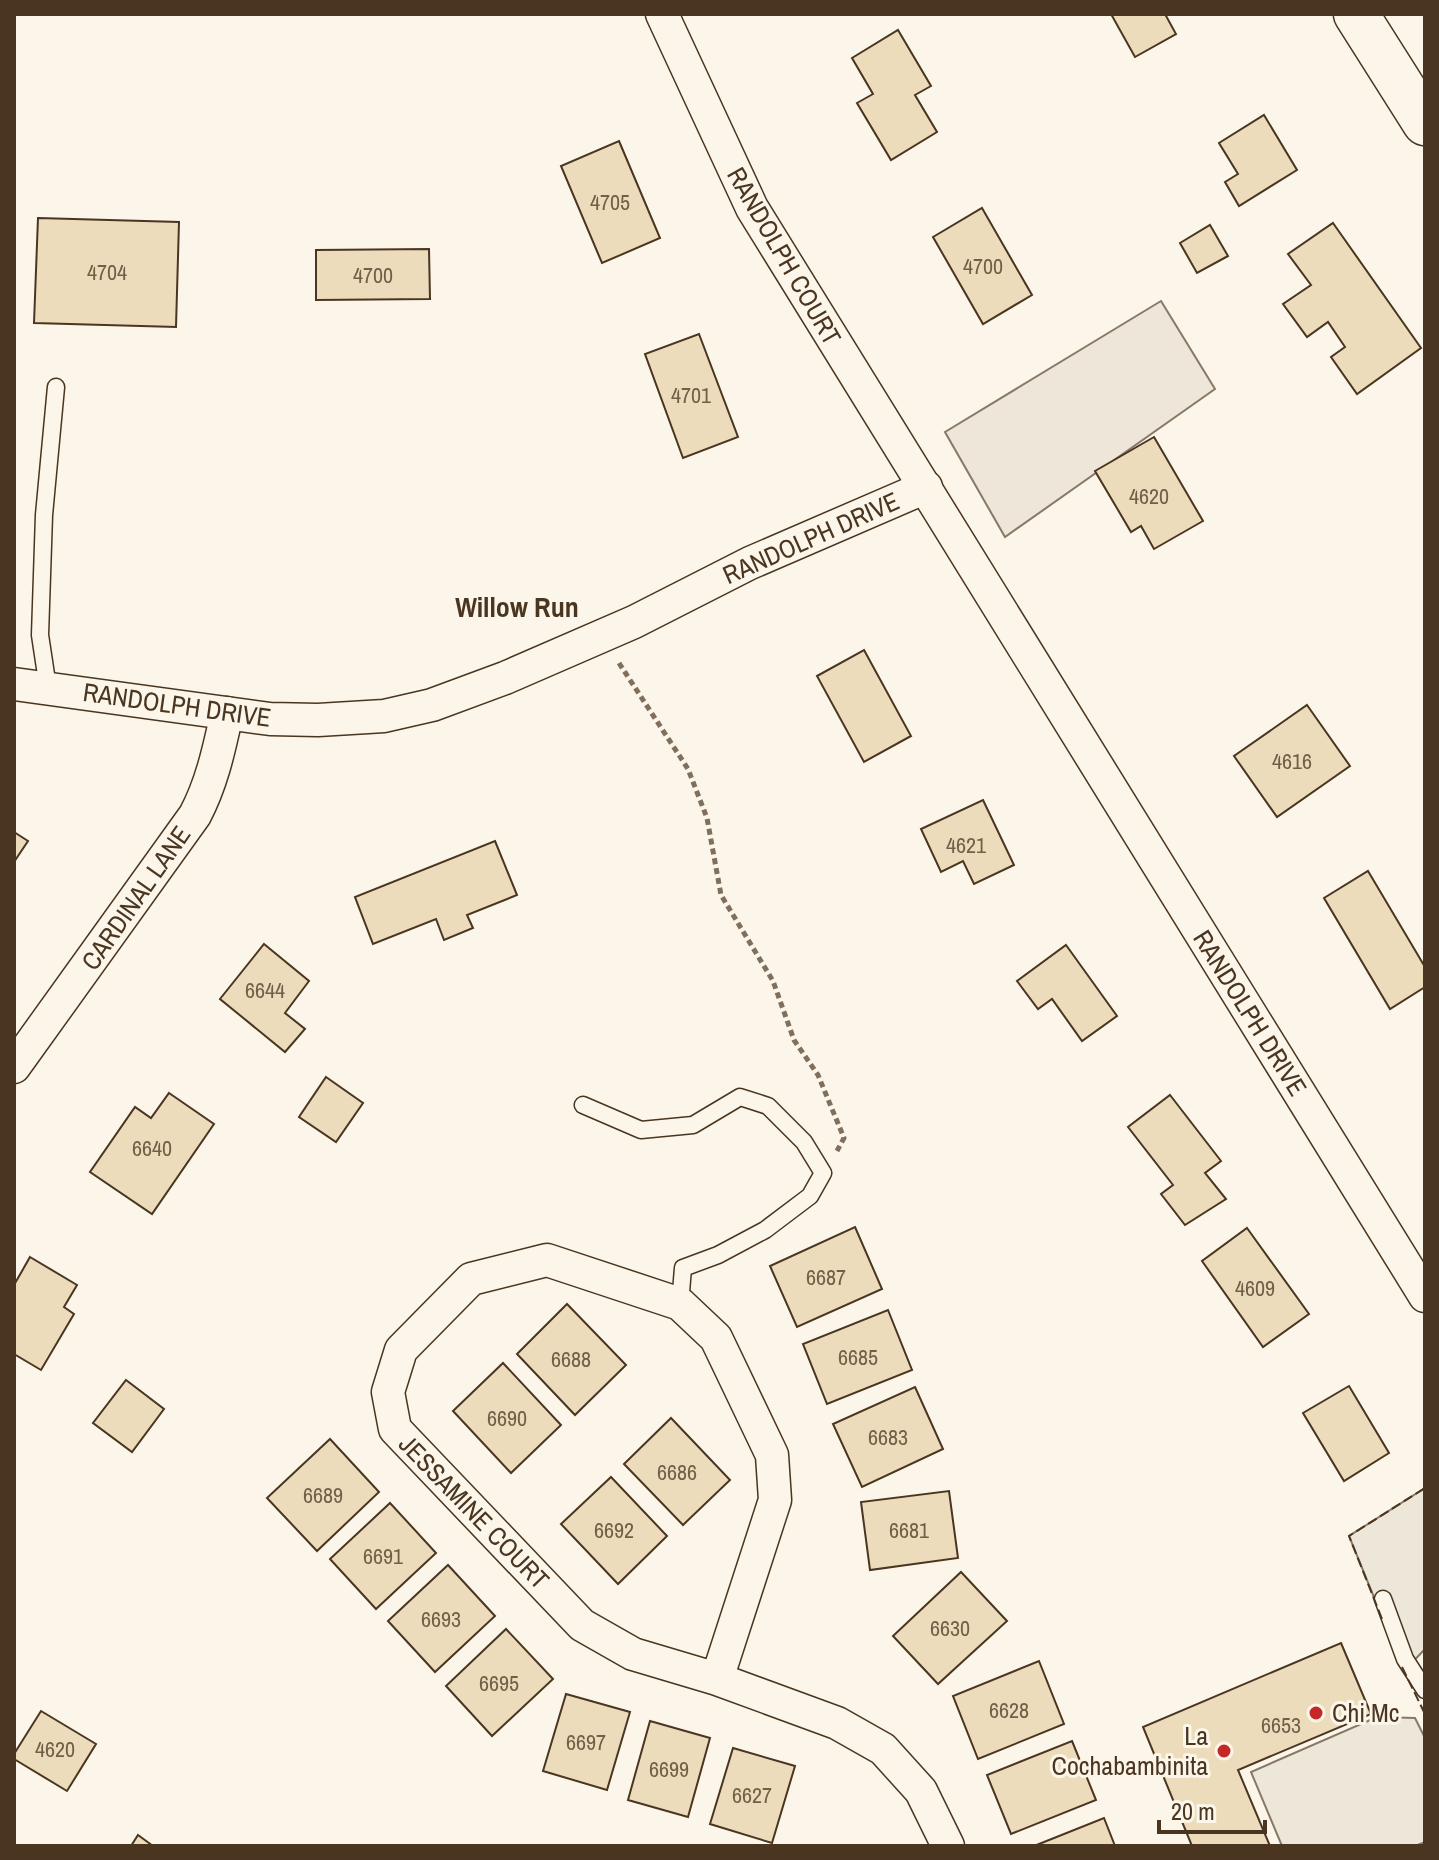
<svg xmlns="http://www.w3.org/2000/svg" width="1439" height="1860" font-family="'Archivo Narrow',sans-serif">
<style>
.green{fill:#ede6d9;stroke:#887966;stroke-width:2}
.parking{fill:#ede7d9;stroke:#887966;stroke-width:2}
.building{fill:#ecdcbc;stroke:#4a3520;stroke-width:2}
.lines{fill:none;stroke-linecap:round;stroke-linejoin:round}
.lane-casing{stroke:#4a3520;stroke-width:19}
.street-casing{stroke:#4a3520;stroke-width:35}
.secondary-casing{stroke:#4a3520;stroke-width:47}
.path{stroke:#7f6f5c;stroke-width:5;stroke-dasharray:6 4;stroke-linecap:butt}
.lane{stroke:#fbf6e9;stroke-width:16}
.street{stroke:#fbf6e9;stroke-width:32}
.secondary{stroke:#fbf6e9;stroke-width:44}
.fence{stroke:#4a3520;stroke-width:2;stroke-dasharray:10 4;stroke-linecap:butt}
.poi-dot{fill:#c62828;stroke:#fbf6e9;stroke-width:3}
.labels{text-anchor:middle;stroke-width:6;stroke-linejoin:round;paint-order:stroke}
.number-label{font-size:22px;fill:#725f47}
.street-label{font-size:26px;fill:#4a3520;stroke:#fbf6e9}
.poi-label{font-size:26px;fill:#4a3520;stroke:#fbf6e9;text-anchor:start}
.neighbourhood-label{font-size:28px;font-weight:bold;fill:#4a3520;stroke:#fbf6e9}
</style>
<rect width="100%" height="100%" fill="#fbf6e9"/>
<path class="green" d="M1161,301L1215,389L1005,537L945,432Z"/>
<g class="parking">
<path d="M1425,1488V1649L1404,1671L1349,1536Z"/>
<path d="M1377,1717L1415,1718L1425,1738V1842L1415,1846H1282L1251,1772Z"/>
</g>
<g class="building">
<path d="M1111,14H1165L1176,34L1135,57Z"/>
<path d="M898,30L931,86L915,95L937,132L891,160L857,103L873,94L852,58Z"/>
<path d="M1264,115L1297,170L1239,206L1225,182L1238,174L1219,143Z"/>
<path d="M619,141L660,238L602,263L561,166Z"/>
<path d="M982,208L1032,295L983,324L933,237Z"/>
<path d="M38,218L179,222L176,327L34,323Z"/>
<path d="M1333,223L1421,348L1357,394L1331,357L1345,347L1328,322L1307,337L1283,304L1311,285L1288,254Z"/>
<path d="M1210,225L1228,256L1197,273L1180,243Z"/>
<path d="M429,249L430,299L316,300V250Z"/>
<path d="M699,334L738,437L683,458L645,354Z"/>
<path d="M1154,437L1203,521L1154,549L1141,526L1131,532L1095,471Z"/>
<path d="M864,650L911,736L864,762L817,676Z"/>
<path d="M1307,705L1350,766L1277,817L1234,756Z"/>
<path d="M983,800L1014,865L974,884L963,861L941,872L921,829Z"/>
<path d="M14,832L28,841L14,862Z"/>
<path d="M495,841L517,895L467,915L473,928L444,940L436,919L373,944L355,897Z"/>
<path d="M1368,871L1425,967V987L1390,1009L1324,898Z"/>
<path d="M264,944L309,981L285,1013L305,1029L285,1052L220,999Z"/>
<path d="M1066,945L1117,1016L1082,1041L1052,999L1038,1009L1017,981Z"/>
<path d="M326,1077L363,1103L336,1142L299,1117Z"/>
<path d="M169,1093L214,1124L152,1214L90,1172L135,1107L151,1118Z"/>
<path d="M1170,1095L1221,1161L1205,1173L1226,1199L1185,1225L1161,1194L1173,1185L1128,1127Z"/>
<path d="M855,1227L882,1289L797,1327L770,1266Z"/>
<path d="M1247,1228L1309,1314L1263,1347L1202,1261Z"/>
<path d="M30,1257L77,1285L64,1307L74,1314L41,1370L14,1354V1285Z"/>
<path d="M567,1304L626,1365L575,1415L517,1354Z"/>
<path d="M888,1310L912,1370L827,1404L803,1344Z"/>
<path d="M503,1363L561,1425L511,1473L453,1411Z"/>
<path d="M126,1380L164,1409L132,1452L93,1423Z"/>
<path d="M1349,1386L1389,1453L1344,1481L1303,1413Z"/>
<path d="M915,1387L943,1449L862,1487L833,1424Z"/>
<path d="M671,1418L730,1480L683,1525L624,1464Z"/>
<path d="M330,1439L379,1492L317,1551L267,1498Z"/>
<path d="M611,1477L667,1536L618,1584L561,1524Z"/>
<path d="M949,1491L958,1558L870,1570L861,1502Z"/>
<path d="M390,1503L436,1553L376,1609L330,1559Z"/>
<path d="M448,1565L495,1616L435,1672L388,1621Z"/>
<path d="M961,1572L1007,1621L938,1684L893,1636Z"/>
<path d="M506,1629L553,1679L492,1736L446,1686Z"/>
<path d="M1341,1643L1371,1714L1238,1770L1270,1846H1192L1143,1727Z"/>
<path d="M1039,1661L1064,1724L978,1759L953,1696Z"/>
<path d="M566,1694L630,1712L607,1790L543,1771Z"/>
<path d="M41,1711L96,1744L67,1791L14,1759V1754Z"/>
<path d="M650,1721L710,1738L688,1817L628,1800Z"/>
<path d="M1072,1741L1096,1800L1011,1834L987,1775Z"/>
<path d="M733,1748L795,1766L772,1843L710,1824Z"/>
<path d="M1104,1818L1115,1846H1034Z"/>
<path d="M138,1835L153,1846H131Z"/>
</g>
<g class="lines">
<g class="lane-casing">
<g id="lane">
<path d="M48,688L40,635L44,515L56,387"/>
<path d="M583,1105L641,1130L693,1125L740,1097L768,1106L804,1142L823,1173L810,1196L765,1230L718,1255L683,1268L680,1304"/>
<path d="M1383,1599L1405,1659L1425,1690"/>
</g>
</g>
<g class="street-casing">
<g id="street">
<path d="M662,14L752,208L1425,1296"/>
<path d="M14,684L270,719L318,720L384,716L432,705L505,678L634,622L750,563L926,487"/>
<path d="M14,1067L195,815C212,783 219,749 227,713"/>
<path d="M717,1679L775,1500L772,1455L716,1338L680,1304L547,1260L471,1279L401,1350L388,1392L395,1429L582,1625L633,1654L717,1679L837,1723L883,1749L921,1791L948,1846"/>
</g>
</g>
<g class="secondary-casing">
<path id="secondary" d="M1356,14L1425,123"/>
</g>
<path class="path" d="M619,663L688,769L707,818L721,895L773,981L794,1040L818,1075L844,1138L837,1151"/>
<use href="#lane" class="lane"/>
<use href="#street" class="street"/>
<use href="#secondary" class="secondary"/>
<g class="fence">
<path d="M1382,1619L1349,1536L1425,1488"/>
<path d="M1402,1667L1425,1714"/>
</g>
</g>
<g class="poi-dot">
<circle cx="1316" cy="1713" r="8"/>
<circle cx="1224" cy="1751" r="8"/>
</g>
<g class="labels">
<g class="number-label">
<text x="610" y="210">4705</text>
<text x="983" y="274">4700</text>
<text x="107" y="280">4704</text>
<text x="373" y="283">4700</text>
<text x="691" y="403">4701</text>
<text x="1149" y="504">4620</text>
<text x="1292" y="769">4616</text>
<text x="966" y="853">4621</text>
<text x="265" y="998">6644</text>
<text x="152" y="1156">6640</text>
<text x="826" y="1285">6687</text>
<text x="1255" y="1296">4609</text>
<text x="858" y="1365">6685</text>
<text x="571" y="1367">6688</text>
<text x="507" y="1426">6690</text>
<text x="888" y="1445">6683</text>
<text x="677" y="1480">6686</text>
<text x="323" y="1503">6689</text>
<text x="614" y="1538">6692</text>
<text x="909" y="1538">6681</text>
<text x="383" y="1564">6691</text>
<text x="441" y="1627">6693</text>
<text x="950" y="1636">6630</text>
<text x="499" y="1691">6695</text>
<text x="1009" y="1718">6628</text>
<text x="1281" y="1733">6653</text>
<text x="586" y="1750">6697</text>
<text x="55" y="1757">4620</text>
<text x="669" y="1777">6699</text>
<text x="752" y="1803">6627</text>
</g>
<g class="street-label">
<text transform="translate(784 256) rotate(60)" y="9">RANDOLPH COURT</text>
<text transform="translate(811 538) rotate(-24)" y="9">RANDOLPH DRIVE</text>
<text transform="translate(177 705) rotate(8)" y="9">RANDOLPH DRIVE</text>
<text transform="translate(136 898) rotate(-55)" y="9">CARDINAL LANE</text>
<text transform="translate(1250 1013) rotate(58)" y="9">RANDOLPH DRIVE</text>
<text transform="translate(474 1512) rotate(46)" y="9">JESSAMINE COURT</text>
</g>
<g class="poi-label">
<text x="1332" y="1722">Chi Mc</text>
<text x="1208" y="1745" text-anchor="end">La<tspan x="1208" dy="30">Cochabambinita</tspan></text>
</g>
<g class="neighbourhood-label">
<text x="517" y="617">Willow Run</text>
</g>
</g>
<rect width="1439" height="1860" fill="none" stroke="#4a3520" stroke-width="32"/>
<path d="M1159 1820v12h106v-12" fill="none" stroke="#4a3520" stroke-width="4"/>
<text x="1171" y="1820" font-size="24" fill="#4a3520" stroke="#fbf6e9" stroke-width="6" paint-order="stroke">20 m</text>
</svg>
